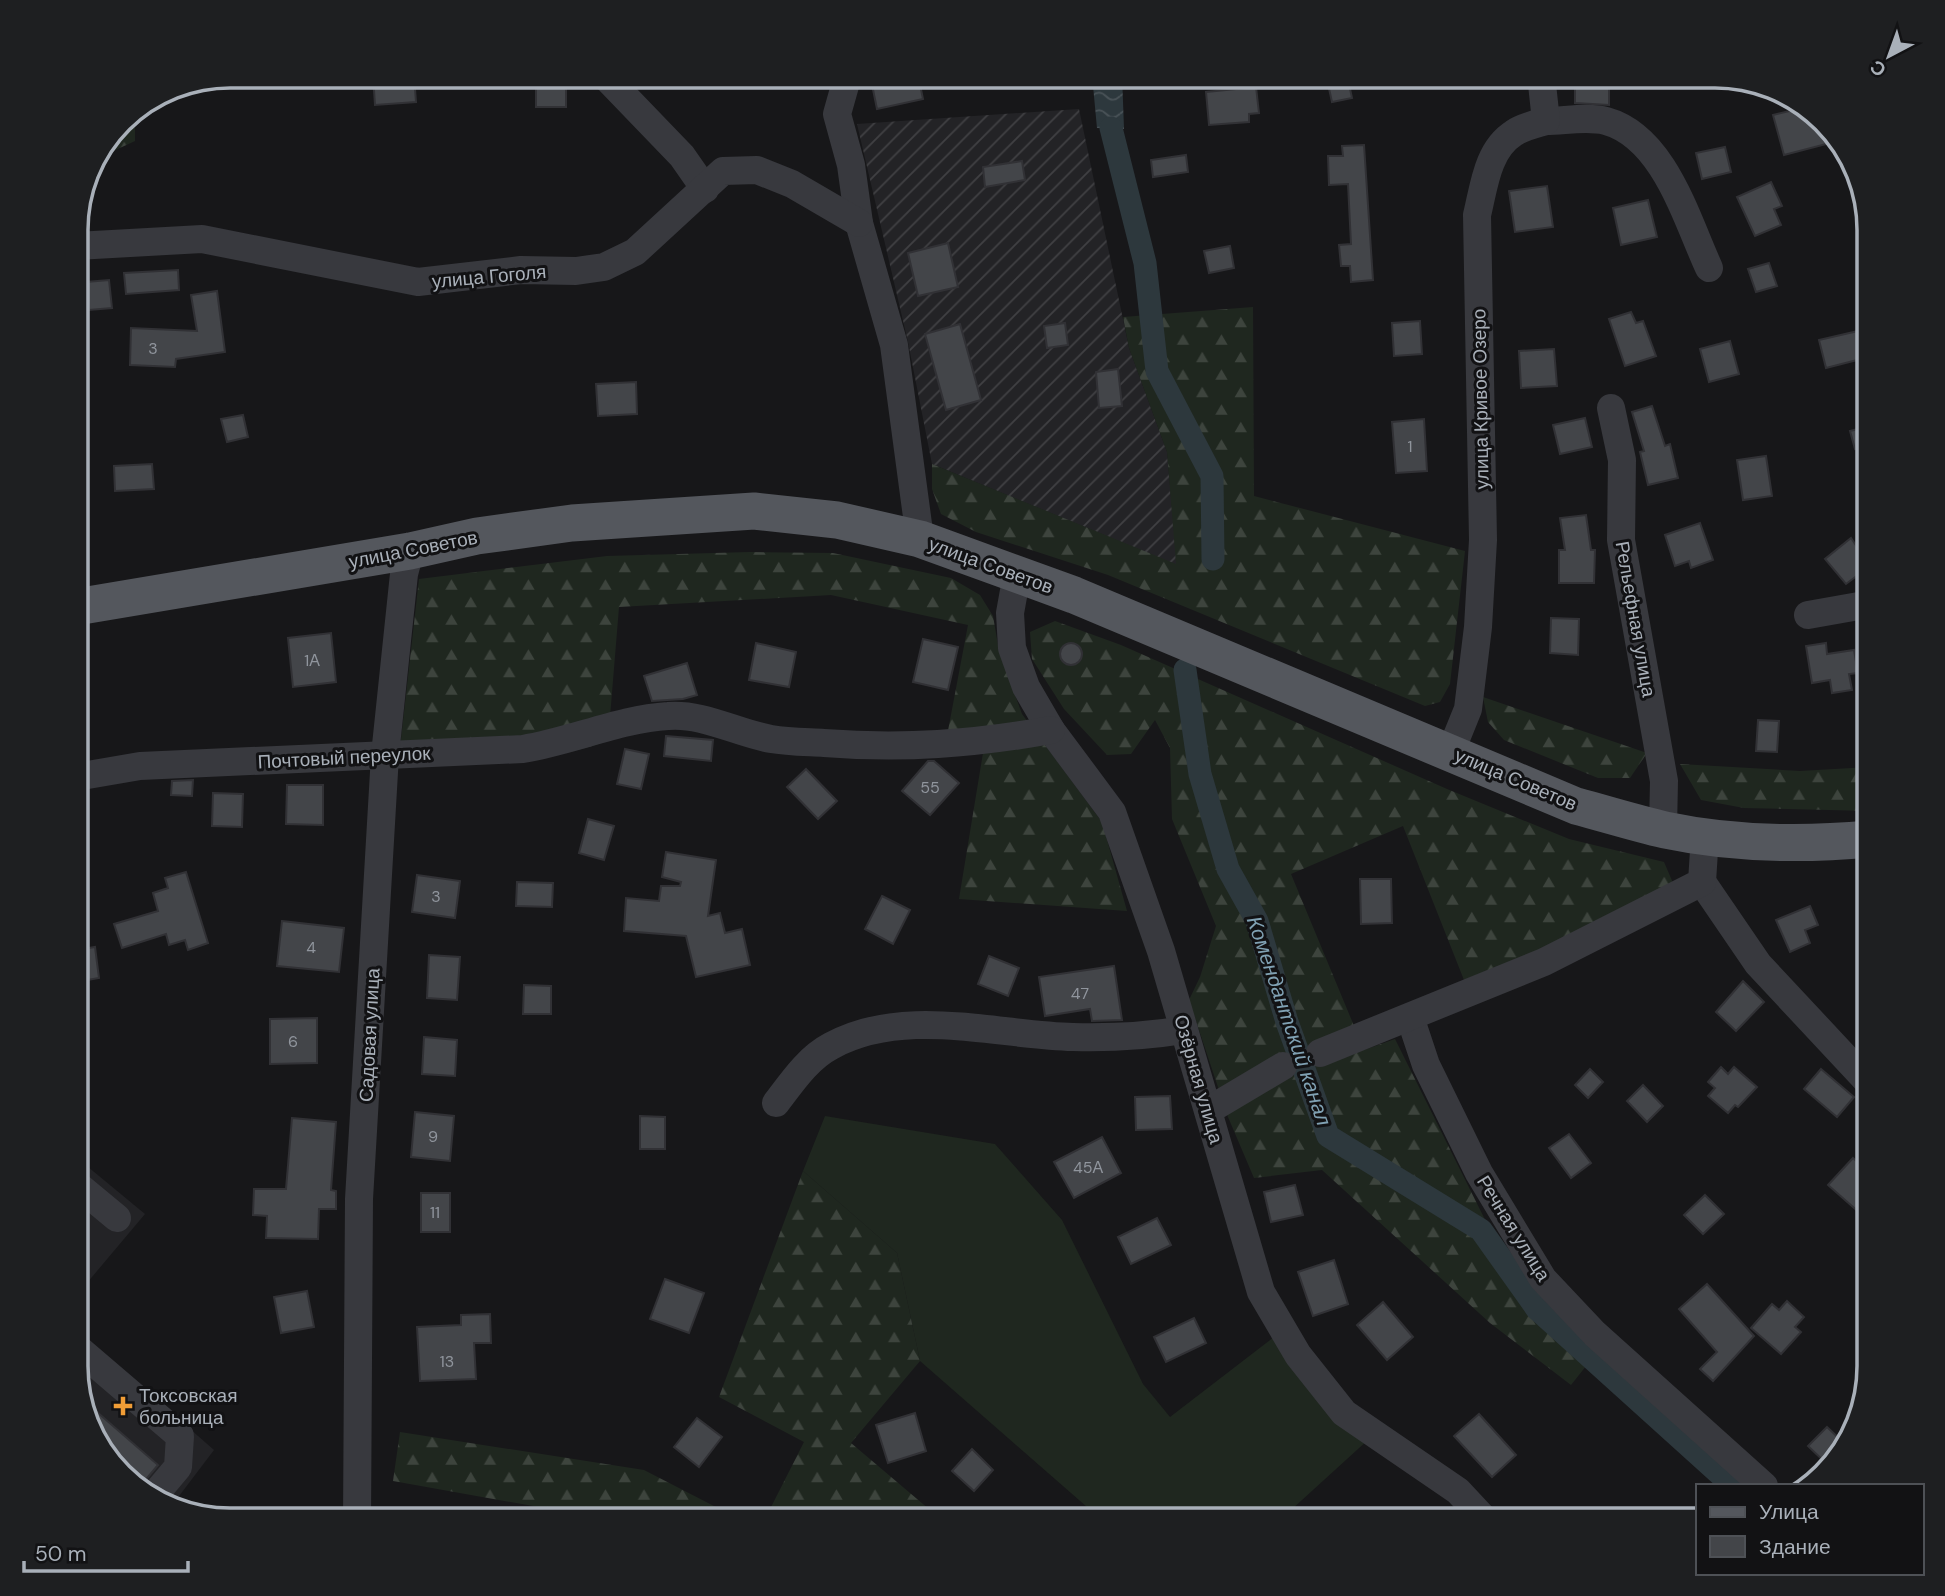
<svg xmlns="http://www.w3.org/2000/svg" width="1945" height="1596" font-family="'DM Sans',sans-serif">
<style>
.built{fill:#232326}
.industrial{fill:url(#industrial-furrows)}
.grass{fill:#1f271f}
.forest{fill:url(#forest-firs)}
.water{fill:url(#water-waves)}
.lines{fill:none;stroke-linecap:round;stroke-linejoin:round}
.canal{stroke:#2d383d;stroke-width:23}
.building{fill:#434549;stroke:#313135;stroke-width:2}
.minor{stroke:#38393e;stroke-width:28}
.major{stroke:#54575d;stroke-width:37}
.poi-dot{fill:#f19d36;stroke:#121214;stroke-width:2.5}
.labels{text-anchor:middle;stroke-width:6;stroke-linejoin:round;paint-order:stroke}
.number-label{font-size:16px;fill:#90959d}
.street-label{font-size:19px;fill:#a9b0b9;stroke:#121214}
.poi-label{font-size:19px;fill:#a9b0b9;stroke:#121214;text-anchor:start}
.water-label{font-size:21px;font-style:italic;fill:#80a1b3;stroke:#121214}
.rim{fill:none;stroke:#a9b0b9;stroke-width:3.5}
</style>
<defs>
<pattern id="industrial-furrows" width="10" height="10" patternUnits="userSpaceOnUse" patternTransform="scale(1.75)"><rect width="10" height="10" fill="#232326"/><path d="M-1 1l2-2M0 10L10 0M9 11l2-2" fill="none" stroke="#404043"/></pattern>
<pattern id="forest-firs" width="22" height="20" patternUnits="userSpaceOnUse" patternTransform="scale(1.75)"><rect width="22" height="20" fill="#1f271f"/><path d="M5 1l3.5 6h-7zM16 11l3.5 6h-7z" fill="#3d443d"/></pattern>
<pattern id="water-waves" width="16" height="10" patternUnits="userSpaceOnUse" patternTransform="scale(1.75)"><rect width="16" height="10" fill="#2d383d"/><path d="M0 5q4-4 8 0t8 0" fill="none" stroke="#495257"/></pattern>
</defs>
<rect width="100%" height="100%" fill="#171719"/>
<g class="built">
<path d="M76,1157L145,1214L76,1296Z"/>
<path d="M76,1329L214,1450L170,1508L128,1483L91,1435L76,1376Z"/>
</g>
<path class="industrial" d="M1079,109L1129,348L1167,452L1177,565L932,464L908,342L857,124Z"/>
<path class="grass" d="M825,1116L995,1144L1062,1220L1143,1384L1170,1417L1279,1333L1369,1439L1279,1521H1103L920,1361L897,1253L803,1171Z"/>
<g class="forest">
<path d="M130,112L135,121V141L109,153L99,151Z"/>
<path d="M1253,307L1254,496L1465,551L1450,684L1440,702L1425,706L1108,575L976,532L941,514L932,489V464L1176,564L1167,452L1129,348L1123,317Z"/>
<path d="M750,552L833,553L951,578L980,595L993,616L999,651L1022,714L1102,822L1127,911L959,899L983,753L943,757L968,625L831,595L619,607L608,741C540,765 469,763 398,766L419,579L607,556Z"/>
<path d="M1055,621L1121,645L1447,789L1569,839L1664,862L1673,883L1540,951L1464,980L1403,826L1291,874L1364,1050L1395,1039L1531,1312L1590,1361L1571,1385L1490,1323L1322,1170L1254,1178L1228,1117L1189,1000L1200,977L1216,926L1172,819L1170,748L1155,720L1131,754L1107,755L1064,709L1032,659L1030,632Z"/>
<path d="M1483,697L1647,753L1630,778H1598L1504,740L1488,722Z"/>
<path d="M1680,764L1800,771L1870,767V811L1744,808L1701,800Z"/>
<path d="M803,1171L897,1253L920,1361L851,1443L943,1521H764L804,1442L719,1397Z"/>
<path d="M400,1432L644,1470L743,1521H617L393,1481Z"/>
</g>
<path class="water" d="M1092,75H1122L1124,129L1097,128Z"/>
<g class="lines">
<g class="canal">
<path d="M1111,128L1145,263L1157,371L1212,476L1213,559"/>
<path d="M1185,670L1200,774L1228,869L1257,921L1287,1022L1328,1136L1481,1230L1537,1309L1733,1486"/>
</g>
</g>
<g class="building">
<path d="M373,75H414L416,102L375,105Z"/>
<path d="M870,75H918L923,99L877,109Z"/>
<path d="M1326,75H1347L1352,98L1332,102Z"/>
<rect x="536" y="85" width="30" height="22"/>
<path d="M1256,87L1259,113L1249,114V122L1209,125L1206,92Z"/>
<path d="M1575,87H1609V105L1575,103Z"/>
<path d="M1806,107L1817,113L1838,141L1784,155L1773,115Z"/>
<path d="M1364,145L1373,280L1351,282L1350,266H1341L1339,245L1351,244L1348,184L1329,185L1328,156H1343L1342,146Z"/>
<path d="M1725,147L1731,172L1702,179L1696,153Z"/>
<path d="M1186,155L1188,172L1153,177L1151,160Z"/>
<path d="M1022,161L1025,180L985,187L983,167Z"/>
<path d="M1771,182L1782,206L1774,209L1781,225L1755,236L1737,197Z"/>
<path d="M1547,186L1553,227L1515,232L1509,191Z"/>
<path d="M1648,200L1657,237L1621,245L1613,208Z"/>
<path d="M948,243L958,287L918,296L908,253Z"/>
<path d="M1230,246L1234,268L1209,273L1204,251Z"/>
<path d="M1769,263L1777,286L1756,292L1748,269Z"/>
<path d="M178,270L179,290L126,294L124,273Z"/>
<path d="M109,280L112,308L89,310L86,282Z"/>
<path d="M217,291L225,352L176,359L175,367L130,365L131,328L197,331L191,295Z"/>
<path d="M1631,312L1636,323L1643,321L1656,356L1625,366L1609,319Z"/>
<path d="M1420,321L1422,354L1394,356L1392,323Z"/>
<path d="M1065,323L1068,345L1047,348L1044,326Z"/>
<path d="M960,324L981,400L946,410L925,334Z"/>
<path d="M1858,331L1865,358L1826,368L1819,340Z"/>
<path d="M1730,341L1739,374L1709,382L1700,349Z"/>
<path d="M1554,349L1557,386L1521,388L1519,351Z"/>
<path d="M1118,369L1122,406L1099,408L1096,372Z"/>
<path d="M636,382L637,414L598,416L596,384Z"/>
<path d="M1652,406L1665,446L1670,444L1678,478L1648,485L1640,452L1644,451L1632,412Z"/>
<path d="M243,415L248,437L227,442L221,419Z"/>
<path d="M1585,418L1592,447L1560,454L1553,425Z"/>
<path d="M1424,419L1427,471L1396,473L1392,422Z"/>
<path d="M1870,426V446L1855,449L1850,431Z"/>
<path d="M1766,456L1772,496L1743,500L1737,460Z"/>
<path d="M152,464L154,489L115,491L114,466Z"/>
<path d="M1586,515L1591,550H1595L1594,583H1559V550H1565L1560,518Z"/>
<path d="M1700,523L1713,560L1691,568L1689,561L1675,566L1665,535Z"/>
<path d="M1851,538L1870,566L1846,584L1825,559Z"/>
<path d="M1551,618L1579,619L1578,655L1550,653Z"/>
<path d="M331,633L336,682L293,687L288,638Z"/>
<path d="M923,639L958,647L948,690L913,682Z"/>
<path d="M756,643L796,652L789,687L749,680Z"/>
<path d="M1826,643L1827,654L1854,650L1858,673L1849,674L1852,690L1832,693L1830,680L1812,683L1806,646Z"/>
<circle cx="1071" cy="654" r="11"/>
<path d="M687,663L697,695L683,699L652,701L644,676Z"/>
<path d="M1758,720L1779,721L1777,752L1756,751Z"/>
<path d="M666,736L713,740L711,761L664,756Z"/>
<path d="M625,749L649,754L641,789L617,784Z"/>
<path d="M928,761H934L959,783L930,815L902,791Z"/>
<path d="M806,769L837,801L818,819L787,787Z"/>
<path d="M193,780L192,796L171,795L172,781Z"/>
<path d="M287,785H323V825L286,824Z"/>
<path d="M213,793L243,794L242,827L212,826Z"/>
<path d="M588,819L614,826L604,860L579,853Z"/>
<path d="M666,852L716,860L708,916L720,913L725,933L742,929L750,965L696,977L686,936L624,931L626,898L659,901L661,886H680L681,882L662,877Z"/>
<path d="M186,872L208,943L188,950L185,940L169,945L166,934L122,948L114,924L158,911L153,893L168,888L165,878Z"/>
<path d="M417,875L460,881L455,918L412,912Z"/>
<path d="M1360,879H1391L1392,923L1361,924Z"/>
<path d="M517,882L553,883L552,907L516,906Z"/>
<path d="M882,896L910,910L893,944L865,929Z"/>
<path d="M1810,906L1818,925L1805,930L1810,943L1790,952L1776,920Z"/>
<path d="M282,921L344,928L339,972L277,966Z"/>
<path d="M95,947L99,978L76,982V950Z"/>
<path d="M429,955L460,957L457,1000L427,998Z"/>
<path d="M989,956L1019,968L1008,996L978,984Z"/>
<path d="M1114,966L1122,1020L1092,1021L1090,1009L1045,1016L1039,977Z"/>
<path d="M1743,981L1764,1002L1736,1031L1716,1012Z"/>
<path d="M524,985L551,986V1014H523Z"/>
<path d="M317,1018V1063L270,1064V1019Z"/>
<path d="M424,1037L457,1040L455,1076L422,1074Z"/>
<path d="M1721,1067L1728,1074L1734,1067L1757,1087L1738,1107L1735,1105L1728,1113L1708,1096L1715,1088L1708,1082Z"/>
<path d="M1590,1069L1603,1082L1588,1098L1575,1085Z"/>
<path d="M1821,1069L1854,1097L1837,1117L1804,1089Z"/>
<path d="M1643,1085L1663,1106L1647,1122L1627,1101Z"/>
<path d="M1170,1096L1172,1129L1136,1130L1135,1097Z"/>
<path d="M415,1112L454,1116L450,1161L411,1157Z"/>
<path d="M640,1116L665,1117V1149H640Z"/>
<path d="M292,1118L336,1122L331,1190L336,1191V1209H319L318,1239L266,1238L267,1216L253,1215L254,1189H286Z"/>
<path d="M1569,1134L1591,1163L1571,1178L1549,1148Z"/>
<path d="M1102,1137L1121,1173L1074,1198L1054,1162Z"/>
<path d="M1853,1158L1870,1173V1204L1861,1214L1828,1185Z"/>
<path d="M1295,1185L1303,1215L1271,1222L1264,1192Z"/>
<rect x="421" y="1193" width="29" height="39"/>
<path d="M1705,1195L1724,1214L1703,1234L1684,1215Z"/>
<path d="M1157,1218L1171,1245L1131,1264L1118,1237Z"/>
<path d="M1334,1260L1348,1304L1313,1316L1298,1272Z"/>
<path d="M665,1279L704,1293L689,1333L650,1319Z"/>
<path d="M1707,1284L1754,1336L1713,1381L1700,1369L1717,1352L1679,1309Z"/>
<path d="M307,1291L314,1327L281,1333L274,1297Z"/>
<path d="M1787,1301L1804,1317L1795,1327L1801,1332L1781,1354L1751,1328L1772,1304L1779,1310Z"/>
<path d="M1383,1302L1413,1337L1387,1360L1357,1325Z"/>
<path d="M490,1314L491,1343H474L476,1379L420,1381L417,1327L461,1325V1315Z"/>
<path d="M1194,1318L1206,1343L1166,1362L1154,1337Z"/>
<path d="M82,1399L158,1465L138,1489L128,1483L91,1435Z"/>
<path d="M915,1413L926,1451L888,1463L876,1425Z"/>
<path d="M1479,1414L1516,1455L1492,1477L1454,1436Z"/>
<path d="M697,1418L722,1437L699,1467L674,1447Z"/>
<path d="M1827,1427L1846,1445L1831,1468L1808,1446Z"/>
<path d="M972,1449L993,1470L974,1491L952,1471Z"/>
</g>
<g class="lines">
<g class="minor">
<path d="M604,75L682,156L705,189"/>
<path d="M848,75L837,114L851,165L859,223L894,345L920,539"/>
<path d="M1546,121C1564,121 1588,116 1606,121C1664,137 1686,218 1709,268"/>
<path d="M76,246L202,239L418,282L521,270L576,271L604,267L635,252L723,171L757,170L792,184L859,223"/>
<path d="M1611,408L1622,460L1621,540L1664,781L1663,829"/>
<path d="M1017,574L1010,613L1012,648L1026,687L1051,730L1112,812L1161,951L1261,1292L1298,1355L1344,1413L1458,1491L1486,1521"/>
<path d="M1808,615L1870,604"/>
<path d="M1451,751L1468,709L1478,627L1483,540L1477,215C1484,187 1487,150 1514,133C1522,127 1536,124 1546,121L1541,75"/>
<path d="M76,777L140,766L523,749C572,741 620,719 668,716C703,713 737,733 771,739C788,742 807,742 824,743C903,749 973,744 1051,730"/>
<path d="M1702,882L1758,964L1870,1084"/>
<path d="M1410,1017L1426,1065L1479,1173L1543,1279L1595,1334L1764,1486"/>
<path d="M1320,1053L1544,962L1702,882L1705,835"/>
<path d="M776,1103C792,1082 808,1058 831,1046C904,1006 995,1035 1073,1037C1110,1038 1147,1036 1184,1030"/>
<path d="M1209,1110L1283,1066"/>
<path d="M76,1184L117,1218"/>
<path d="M76,1347L180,1436L178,1467L152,1498"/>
<path d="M357,1521L359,1199L385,755L404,574L410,551"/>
</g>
<path class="major" d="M76,607L410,551L477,536L572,523L754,511L837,520L920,539L1074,595L1576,806C1606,814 1635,823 1665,830C1731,844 1803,845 1870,839"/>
</g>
<path class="poi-dot" d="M119.5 1395.5h7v7h7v7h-7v7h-7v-7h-7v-7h7z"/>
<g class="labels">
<g class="number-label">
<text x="153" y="354">3</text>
<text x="1410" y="452">1</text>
<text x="312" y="666">1А</text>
<text x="930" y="793">55</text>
<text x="436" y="902">3</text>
<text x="311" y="953">4</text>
<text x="1080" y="999">47</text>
<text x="293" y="1047">6</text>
<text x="433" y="1142">9</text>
<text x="1088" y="1173">45А</text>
<text x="435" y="1218">11</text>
<text x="447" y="1367">13</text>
</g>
<g class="street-label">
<text transform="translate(489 276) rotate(-5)" y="7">улица Гоголя</text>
<text transform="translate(1480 399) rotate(-91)" y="7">улица Кривое Озеро</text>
<text transform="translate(413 549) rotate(-11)" y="7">улица Советов</text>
<text transform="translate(991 565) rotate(20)" y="7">улица Советов</text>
<text transform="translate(1636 619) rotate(80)" y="7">Рельефная улица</text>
<text transform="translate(344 757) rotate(-3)" y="7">Почтовый переулок</text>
<text transform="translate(1516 779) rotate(23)" y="7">улица Советов</text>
<text transform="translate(369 1035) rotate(-87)" y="7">Садовая улица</text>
<text transform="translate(1199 1079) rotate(74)" y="7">Озёрная улица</text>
<text transform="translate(1514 1228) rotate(58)" y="7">Речная улица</text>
</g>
<g class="poi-label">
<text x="139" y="1402">Токсовская<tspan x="139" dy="22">больница</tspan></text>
</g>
<g class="water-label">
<text transform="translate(1289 1021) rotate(71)" y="7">Комендантский канал</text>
</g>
</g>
<path d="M0 0H1945V1596H0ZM230 88H1715A142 142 0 0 1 1857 230V1366A142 142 0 0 1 1715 1508H230A142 142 0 0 1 88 1366V230A142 142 0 0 1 230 88Z" fill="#1e1f21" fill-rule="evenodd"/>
<path class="rim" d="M230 88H1715A142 142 0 0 1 1857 230V1366A142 142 0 0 1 1715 1508H230A142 142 0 0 1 88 1366V230A142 142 0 0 1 230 88Z"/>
<rect x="1696" y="1484" width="228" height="91" fill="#121214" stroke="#4e5156" stroke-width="2"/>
<rect x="1710" y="1507" width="35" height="10" fill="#54575d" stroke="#4e5156" stroke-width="2"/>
<text x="1759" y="1519" font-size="21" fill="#a9b0b9">Улица</text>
<rect x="1710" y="1536" width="35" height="21" fill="#434549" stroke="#4e5156" stroke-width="2"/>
<text x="1759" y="1554" font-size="21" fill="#a9b0b9">Здание</text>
<g transform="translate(1889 56) rotate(221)" stroke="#121214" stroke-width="5" paint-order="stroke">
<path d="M0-5L12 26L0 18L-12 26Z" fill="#a9b0b9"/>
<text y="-10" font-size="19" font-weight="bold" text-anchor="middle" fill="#a9b0b9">С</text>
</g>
<path d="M24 1561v10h164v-10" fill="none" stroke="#a9b0b9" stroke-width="3.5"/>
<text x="35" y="1561" font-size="21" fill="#a9b0b9" stroke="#121214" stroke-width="5" paint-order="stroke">50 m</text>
</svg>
